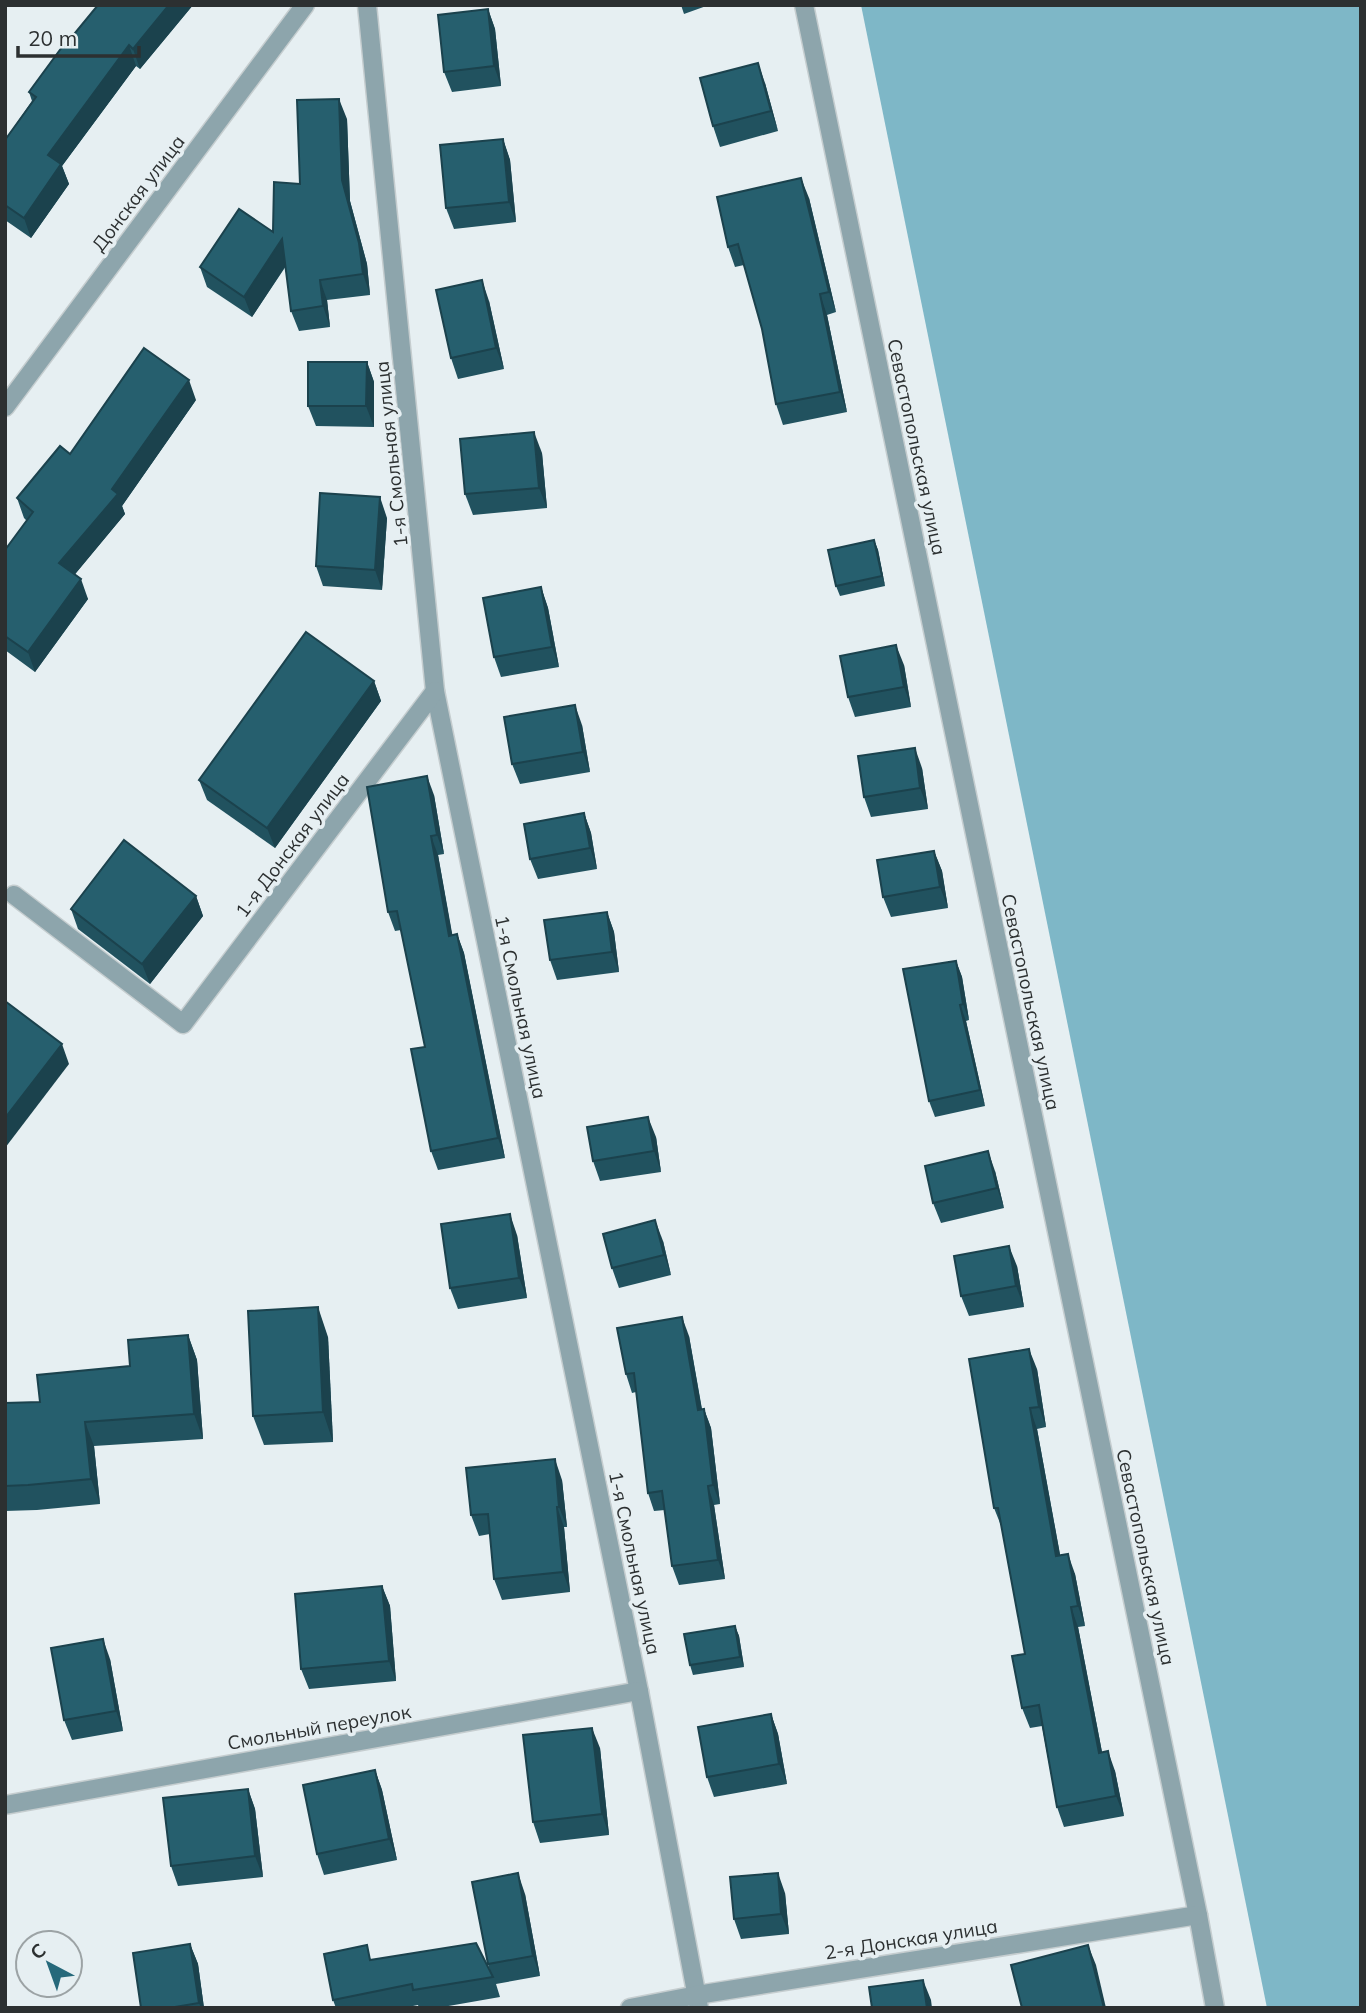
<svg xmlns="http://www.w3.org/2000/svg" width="1366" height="2013" font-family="Mulish,sans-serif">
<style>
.forest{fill:#7eb7c7}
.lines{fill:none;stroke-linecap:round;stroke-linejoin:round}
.minor-casing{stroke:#c5cdcf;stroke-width:21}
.minor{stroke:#8da5ac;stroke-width:18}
.wall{fill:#21525f}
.shaded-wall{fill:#1b424d}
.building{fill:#265f6e;stroke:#1b424d;stroke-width:2}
.labels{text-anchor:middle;stroke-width:7;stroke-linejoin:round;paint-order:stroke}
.street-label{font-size:19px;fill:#2c3031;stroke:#e6eff2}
</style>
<rect width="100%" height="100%" fill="#e6eff2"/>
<path class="forest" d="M861,5H1361V2008H1267Z"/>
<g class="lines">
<g class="minor-casing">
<g id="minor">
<path d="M367,5L435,691L639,1691L699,2008"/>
<path d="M804,5L1198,1915L1215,2008"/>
<path d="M5,407L305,5"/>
<path d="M14,895L183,1024L435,691"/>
<path d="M5,1805L639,1691"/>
<path d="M630,2008L697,1995L1198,1915"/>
</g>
</g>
<use href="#minor" class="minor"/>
</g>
<g class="wall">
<path d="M193,5L140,69L136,66L62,166L69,184L31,238L5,220V140L32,101L29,92Z"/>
<path d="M681,5H709L684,14Z"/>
<path d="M488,9L495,29L501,86L452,92L444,72Z"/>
<path d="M765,83L778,131L720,147L713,126Z"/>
<path d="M347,119L350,201L367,264L370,295L327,300L330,327L299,331L291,311L286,266L252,317L207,287L200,267L273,232L300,184Z"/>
<path d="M503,139L510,160L516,222L454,229L446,208Z"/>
<path d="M809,198L836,312L827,315L847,412L783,425L776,404L762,329L744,265L735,267L728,247Z"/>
<path d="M489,301L504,369L458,379L451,358Z"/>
<path d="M367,362L374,382V427L316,426L308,406Z"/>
<path d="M196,400L122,506L125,514L74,575L88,599L35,672L5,650V550L27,521L24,518L17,498L70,454Z"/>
<path d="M542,453L547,508L473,515L465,494Z"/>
<path d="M387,518L382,590L323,586L316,566Z"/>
<path d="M874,540L878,550L885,586L840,596L836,586Z"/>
<path d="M541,587L548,608L559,667L501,677L494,657Z"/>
<path d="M904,665L911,707L855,717L848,697Z"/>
<path d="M374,681L381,701L275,848L207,800L199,780Z"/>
<path d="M582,725L590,772L520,784L512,764Z"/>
<path d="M922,768L928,809L871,817L864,797Z"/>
<path d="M434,795L444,854L438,855L452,935L457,934L464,953L505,1158L438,1170L431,1151L425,1047L401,930L395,931L388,912Z"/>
<path d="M584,813L591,833L597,869L538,879L530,859Z"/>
<path d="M934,851L942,871L948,908L891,917L883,897Z"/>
<path d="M196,896L203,916L150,984L78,929L71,909Z"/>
<path d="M607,912L614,932L619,972L557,980L550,960Z"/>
<path d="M956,961L962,977L969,1020L966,1021L985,1106L935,1117L929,1101Z"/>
<path d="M656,1137L661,1172L600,1181L593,1161Z"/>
<path d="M995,1171L1004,1208L941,1223L933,1203Z"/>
<path d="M517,1235L527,1298L458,1309L450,1288Z"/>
<path d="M663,1241L671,1275L619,1288L612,1268Z"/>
<path d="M1017,1266L1024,1307L969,1316L961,1296Z"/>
<path d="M188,1335L197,1360L203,1439L94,1446L100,1504L37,1510L5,1511V1403L40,1402L130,1366Z"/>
<path d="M689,1336L702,1409H704L711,1428L720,1504L714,1505L725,1579L679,1585L672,1566L665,1510L654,1511L648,1493L636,1392L632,1393L626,1374Z"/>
<path d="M328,1337L333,1442L264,1445L253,1416Z"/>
<path d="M1037,1369L1046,1427L1037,1429L1060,1555L1075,1574L1085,1626L1078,1627L1102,1752L1115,1771L1124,1816L1064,1827L1057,1807L1042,1726L1030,1728L1022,1708L1025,1654L1002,1528L994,1508Z"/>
<path d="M562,1480L567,1527H564L570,1592L502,1600L494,1579L490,1534L479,1536L471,1515Z"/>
<path d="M382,1586L390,1606L396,1681L309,1689L301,1669Z"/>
<path d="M735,1626L739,1636L744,1667L693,1675L690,1665Z"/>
<path d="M110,1659L123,1731L72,1740L64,1720Z"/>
<path d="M771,1714L778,1734L787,1784L714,1797L707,1777Z"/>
<path d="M600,1748L609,1835L540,1843L533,1822Z"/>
<path d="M375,1770L382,1790L397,1860L324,1875L317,1854Z"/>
<path d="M248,1789L255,1809L263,1877L178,1886L171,1866Z"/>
<path d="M785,1893L789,1934L741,1939L734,1919Z"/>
<path d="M525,1894L540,1976L496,1984L500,1997L437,2008H419L418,2005L403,2008H336L333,2000L372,1960L490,1971L488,1964Z"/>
<path d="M190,1944L198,1964L204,2008H141Z"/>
</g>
<g class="shaded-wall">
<path d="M169,5H193L140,69L133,49Z"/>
<path d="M488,9L495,29L501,86L494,66Z"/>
<path d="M129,45L136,66L62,166L69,184L31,238L24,218L48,155Z"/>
<path d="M758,63L765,83L778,131L771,111Z"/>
<path d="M339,99L347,119L350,201L367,264L370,295L363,274L342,180Z"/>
<path d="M503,139L510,160L516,222L509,202Z"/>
<path d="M801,178L809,198L836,312L829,292Z"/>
<path d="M282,239L290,259L252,317L244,297Z"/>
<path d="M320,280L327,300L330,327L323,306Z"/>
<path d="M482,280L489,301L504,369L496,348Z"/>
<path d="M820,294L827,315L847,412L840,392Z"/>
<path d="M367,362L374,382V427L366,406Z"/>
<path d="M189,380L196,400L122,506L125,514L67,584L59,563Z"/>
<path d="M534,432L542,453L547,508L539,488Z"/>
<path d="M380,497L387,518L382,590L375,570Z"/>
<path d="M874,540L878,550L885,586L882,576Z"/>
<path d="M81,579L88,599L35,672L28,652Z"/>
<path d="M541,587L548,608L559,667L552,647Z"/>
<path d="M896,645L904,665L911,707L904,687Z"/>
<path d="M374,681L381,701L275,848L267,828Z"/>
<path d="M575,705L582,725L590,772L583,752Z"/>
<path d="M915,748L922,768L928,809L920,788Z"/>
<path d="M427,776L434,795L444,854L437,835Z"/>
<path d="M584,813L591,833L597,869L590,848Z"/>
<path d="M431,836L438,855L456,955L449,936Z"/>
<path d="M934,851L942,871L948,908L940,887Z"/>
<path d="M196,896L203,916L150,984L142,964Z"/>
<path d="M607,912L614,932L619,972L612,952Z"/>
<path d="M457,934L464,953L505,1158L498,1138Z"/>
<path d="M956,961L962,977L969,1020L963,1004Z"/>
<path d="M960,1005L966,1021L985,1106L980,1090Z"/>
<path d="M62,1044L69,1064L5,1148V1118Z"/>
<path d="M648,1117L656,1137L661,1172L654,1151Z"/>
<path d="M988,1151L995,1171L1004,1208L997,1188Z"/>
<path d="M510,1214L517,1235L527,1298L519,1278Z"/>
<path d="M655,1220L663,1241L671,1275L664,1255Z"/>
<path d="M1009,1246L1017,1266L1024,1307L1016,1286Z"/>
<path d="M318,1307L328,1337L333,1442L323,1412Z"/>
<path d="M682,1317L689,1336L705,1428L698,1410Z"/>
<path d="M188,1335L197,1360L203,1439L194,1414Z"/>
<path d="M1029,1349L1037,1369L1046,1427L1039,1407Z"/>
<path d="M1030,1408L1037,1429L1064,1576L1056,1556Z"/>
<path d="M704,1409L711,1428L720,1504L713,1485Z"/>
<path d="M85,1422L94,1446L100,1504L91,1479Z"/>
<path d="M555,1459L562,1480L567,1527L559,1507Z"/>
<path d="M708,1486L714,1505L725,1579L718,1560Z"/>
<path d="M557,1507L564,1527L570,1592L563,1572Z"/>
<path d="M1068,1554L1075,1574L1085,1626L1078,1606Z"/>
<path d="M382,1586L390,1606L396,1681L389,1661Z"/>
<path d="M1071,1607L1078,1627L1106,1773L1099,1753Z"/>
<path d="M735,1626L739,1636L744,1667L740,1657Z"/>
<path d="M103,1639L110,1659L123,1731L116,1711Z"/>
<path d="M771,1714L778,1734L787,1784L779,1764Z"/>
<path d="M592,1728L600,1748L609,1835L602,1814Z"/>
<path d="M1108,1751L1115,1771L1124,1816L1116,1796Z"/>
<path d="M375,1770L382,1790L397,1860L389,1839Z"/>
<path d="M248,1789L255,1809L263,1877L255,1856Z"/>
<path d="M518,1873L525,1894L540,1976L533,1956Z"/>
<path d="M778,1873L785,1893L789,1934L781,1914Z"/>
<path d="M190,1944L198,1964L204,2008H201L199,2003Z"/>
<path d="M1088,1945L1096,1965L1106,2008H1104Z"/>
<path d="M923,1980L931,2000L932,2008H927Z"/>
</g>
<g class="building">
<path d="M98,5H169L133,49L129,45L48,155L61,164L24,218L5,205V140L36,97L29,92L65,43L66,44Z"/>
<path d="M488,9L494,66L444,72L438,15Z"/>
<path d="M758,63L771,111L713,126L700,78Z"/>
<path d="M339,99L342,180L359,243L363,274L320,280L323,306L291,311L282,239L244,297L200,267L239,209L273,232L274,182L300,184L297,100Z"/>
<path d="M503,139L509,202L446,208L440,145Z"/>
<path d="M801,178L829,292L820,294L840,392L776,404L762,329L738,244L728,247L717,197Z"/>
<path d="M482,280L496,348L451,358L436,290Z"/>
<path d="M144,348L189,380L112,489L118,494L59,563L81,579L28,652L5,636V550L33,512L17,498L60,446L70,454Z"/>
<path d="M308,362H367L366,406H308Z"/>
<path d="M534,432L539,488L465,494L460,439Z"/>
<path d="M320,493L380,497L375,570L316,566Z"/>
<path d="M874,540L882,576L836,586L828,550Z"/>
<path d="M541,587L552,647L494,657L483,598Z"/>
<path d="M306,632L374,681L267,828L199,780Z"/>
<path d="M896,645L904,687L848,697L840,656Z"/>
<path d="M575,705L583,752L512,764L504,717Z"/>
<path d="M915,748L920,788L864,797L858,756Z"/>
<path d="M427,776L437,835L431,836L449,936L457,934L498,1138L431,1151L411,1049L425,1047L397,911L388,912L367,787Z"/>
<path d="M584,813L590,848L530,859L524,824Z"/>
<path d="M124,840L196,896L142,964L71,909Z"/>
<path d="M934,851L940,887L883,897L877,860Z"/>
<path d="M607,912L612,952L550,960L544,920Z"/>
<path d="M956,961L963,1004L960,1005L980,1090L929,1101L903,969Z"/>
<path d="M5,1001L62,1044L5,1118Z"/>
<path d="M648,1117L654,1151L593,1161L587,1127Z"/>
<path d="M988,1151L997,1188L933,1203L925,1166Z"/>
<path d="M510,1214L519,1278L450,1288L441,1224Z"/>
<path d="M655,1220L664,1255L612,1268L603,1234Z"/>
<path d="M1009,1246L1016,1286L961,1296L954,1256Z"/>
<path d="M318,1307L323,1412L253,1416L248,1311Z"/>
<path d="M682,1317L698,1410L704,1409L713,1485L708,1486L718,1560L672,1566L662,1491L648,1493L634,1373L626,1374L617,1328Z"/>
<path d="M188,1335L194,1414L85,1422L91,1479L28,1485L5,1486V1403L40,1402L37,1375L130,1366L128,1340Z"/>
<path d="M1029,1349L1039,1407L1030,1408L1056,1556L1068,1554L1078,1606L1071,1607L1099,1753L1108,1751L1116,1796L1057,1807L1039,1705L1022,1708L1012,1656L1025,1654L998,1508H994L969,1359Z"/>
<path d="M555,1459L559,1507H557L563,1572L494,1579L488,1514L471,1515L466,1468Z"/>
<path d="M382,1586L389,1661L301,1669L295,1594Z"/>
<path d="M735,1626L740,1657L690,1665L684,1634Z"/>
<path d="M103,1639L116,1711L64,1720L51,1648Z"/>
<path d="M771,1714L779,1764L707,1777L698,1727Z"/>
<path d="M592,1728L602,1814L533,1822L523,1735Z"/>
<path d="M375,1770L389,1839L317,1854L303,1785Z"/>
<path d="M248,1789L255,1856L171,1866L163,1798Z"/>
<path d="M518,1873L533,1956L488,1964L472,1882Z"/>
<path d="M778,1873L781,1914L734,1919L730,1877Z"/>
<path d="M476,1943L493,1977L413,1990L412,1984L333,2000L324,1954L367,1945L370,1960Z"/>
<path d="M190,1944L199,2003L169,2008H141L133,1953Z"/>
<path d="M1088,1945L1104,2008H1022L1011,1965Z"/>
<path d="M923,1980L927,2008H872L869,1987Z"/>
</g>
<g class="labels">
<g class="street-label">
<text transform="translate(138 193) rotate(-53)" y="7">Донская улица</text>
<text transform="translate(917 447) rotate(78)" y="7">Севастопольская улица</text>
<text transform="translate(391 454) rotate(-96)" y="7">1-я Смольная улица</text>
<text transform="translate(292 845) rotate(-53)" y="7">1-я Донская улица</text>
<text transform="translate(1031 1002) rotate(78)" y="7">Севастопольская улица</text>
<text transform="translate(521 1007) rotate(78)" y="7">1-я Смольная улица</text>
<text transform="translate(1146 1557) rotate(78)" y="7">Севастопольская улица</text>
<text transform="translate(635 1563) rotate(78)" y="7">1-я Смольная улица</text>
<text transform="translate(319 1727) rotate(-10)" y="7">Смольный переулок</text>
<text transform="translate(911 1939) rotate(-9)" y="7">2-я Донская улица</text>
</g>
</g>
<rect width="1366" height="2013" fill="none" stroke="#2c3031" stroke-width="14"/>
<g transform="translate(49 1964) rotate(319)"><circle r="33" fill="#e6eff2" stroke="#9ca3a5" stroke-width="2"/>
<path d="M0-5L12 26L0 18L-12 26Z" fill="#26697b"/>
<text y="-10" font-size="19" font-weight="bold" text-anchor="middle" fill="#2c3031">С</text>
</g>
<path d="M18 46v10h121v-10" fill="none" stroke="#2c3031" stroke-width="3.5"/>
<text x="28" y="46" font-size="21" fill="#2c3031" stroke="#e6eff2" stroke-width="5" paint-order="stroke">20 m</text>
</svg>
